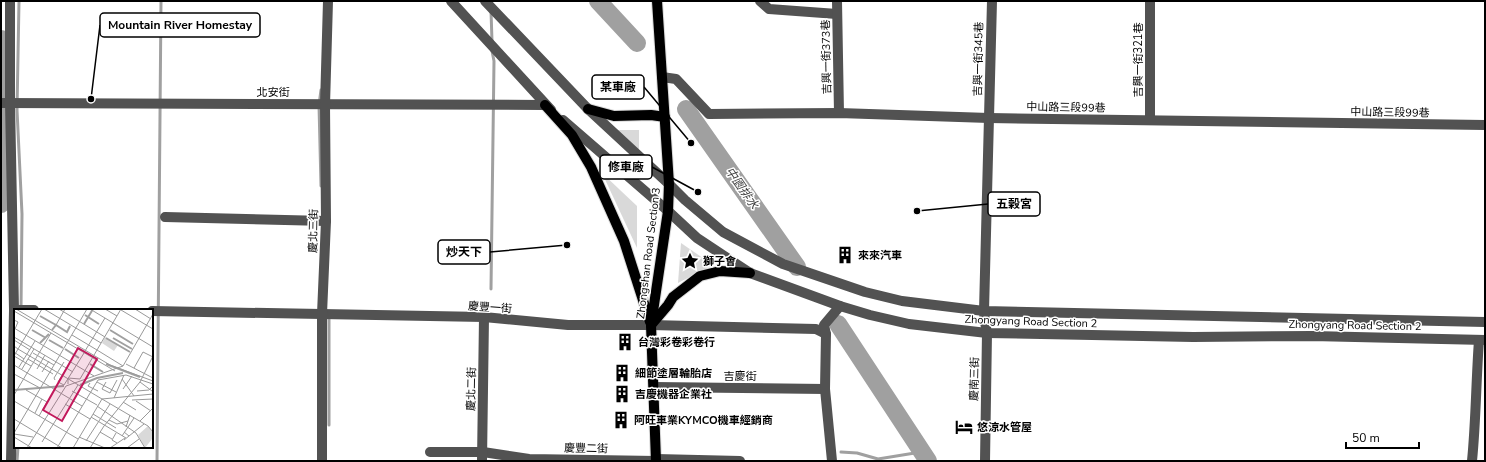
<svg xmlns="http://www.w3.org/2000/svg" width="1486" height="462" font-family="'Nunito Sans','Noto Sans TC',sans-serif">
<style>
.green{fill:#d9d9d9}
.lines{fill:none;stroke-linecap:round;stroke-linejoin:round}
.stream{stroke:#a0a0a0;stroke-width:3}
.river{stroke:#a0a0a0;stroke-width:18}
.major-casing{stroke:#dbdbdb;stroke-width:12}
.minor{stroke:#525252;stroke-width:10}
.major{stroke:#000;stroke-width:10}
.labels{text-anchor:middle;stroke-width:3;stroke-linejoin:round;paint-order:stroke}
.street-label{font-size:11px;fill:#000;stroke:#fff}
.poi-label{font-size:11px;font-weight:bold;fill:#000;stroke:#fff;text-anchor:start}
.water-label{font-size:12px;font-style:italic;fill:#414141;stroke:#fff}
.inset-river{fill:none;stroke:#a0a0a0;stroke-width:2}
.inset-road{fill:none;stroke:#999;stroke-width:1}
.view{fill:#c2185b;fill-opacity:0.15;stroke:#c2185b;stroke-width:2}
.inset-edge{fill:none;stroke:#000;stroke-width:2}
.leader{fill:none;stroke:#000;stroke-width:1.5}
.callout-dot{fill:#000;stroke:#fff;stroke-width:1.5}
.callout{fill:#fff;stroke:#000;stroke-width:1.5}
.callout-label{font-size:12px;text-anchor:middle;font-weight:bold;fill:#000}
</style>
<rect width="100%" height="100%" fill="#fff"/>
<g class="green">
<path d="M610,130H639V160Z"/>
<path d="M602,173L637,206V248Z"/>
<path d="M681,243L713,265L678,283Z"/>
</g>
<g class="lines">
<g class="stream">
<path d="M19,1L17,110L22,214L21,308"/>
<path d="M491,11L492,41"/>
<path d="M321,186L319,105L321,90"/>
<path d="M491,289L494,61L492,51"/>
<path d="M329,425V316"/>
<path d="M841,452L857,453L878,459L921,452"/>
<path d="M17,461L18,447"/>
<path d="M157,461L161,1"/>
</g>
<g class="river">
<path d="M598,1L637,43"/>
<path d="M1,39L3,101L1,204"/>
<path d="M686,109L797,267"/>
<path d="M838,324L928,461"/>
</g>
<g class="major-casing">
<g id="major">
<path d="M545,105L572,135L591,167L624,241L650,322"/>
<path d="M588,109L614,116L651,115L665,117"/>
<path d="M651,325L668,305L673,297L700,276L720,271L750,273"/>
<path d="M656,461L651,325L668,211L669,184L657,1"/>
</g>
</g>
<g class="minor">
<path d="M10,1V102L14,310L11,461"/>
<path d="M451,1L551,110"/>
<path d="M485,1L588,109L669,184L685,200L723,232L783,264L865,292L902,301L984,311L1485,322"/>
<path d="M760,1L769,9L837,14"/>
<path d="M837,1L839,113"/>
<path d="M1150,1V120"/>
<path d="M662,77L676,79L709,114L839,113L989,118L1485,125"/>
<path d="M1,103L545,105"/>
<path d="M563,120L668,211L697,238L750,273L840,306L870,315L909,324L987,333L1193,337L1312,336L1485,340"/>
<path d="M165,217L326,221"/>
<path d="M14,310H34"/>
<path d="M152,311L484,317L568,325H651L816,329L826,334"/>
<path d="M654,387L825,389"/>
<path d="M430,452H483L529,459L656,461V459L740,461"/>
<path d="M322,461V314L326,221L325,105L328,1"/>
<path d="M482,461L484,317"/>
<path d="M832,461L825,389L826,334L824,325L840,306"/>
<path d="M985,461L987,333L985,322L984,311L992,1"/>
<path d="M1472,461C1476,421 1476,381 1479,340"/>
</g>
<use href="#major" class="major"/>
</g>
<defs>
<g id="building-bare" transform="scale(1.38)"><path d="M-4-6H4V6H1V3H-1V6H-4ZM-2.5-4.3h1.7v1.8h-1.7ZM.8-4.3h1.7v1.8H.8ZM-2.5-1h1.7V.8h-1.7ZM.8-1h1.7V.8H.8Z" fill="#000" stroke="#fff" stroke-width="2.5" paint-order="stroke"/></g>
<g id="sight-bare" transform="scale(1.38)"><path d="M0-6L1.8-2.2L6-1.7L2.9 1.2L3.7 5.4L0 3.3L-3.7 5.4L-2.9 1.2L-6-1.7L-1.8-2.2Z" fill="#000" stroke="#fff" stroke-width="2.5" paint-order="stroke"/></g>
<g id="hotel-bare" transform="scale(1.38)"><path d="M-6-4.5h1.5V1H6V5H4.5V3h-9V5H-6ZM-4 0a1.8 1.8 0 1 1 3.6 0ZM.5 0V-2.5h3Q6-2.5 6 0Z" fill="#000" stroke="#fff" stroke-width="2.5" paint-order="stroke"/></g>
</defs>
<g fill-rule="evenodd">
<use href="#building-bare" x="845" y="255"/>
<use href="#sight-bare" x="690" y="261"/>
<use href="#building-bare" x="625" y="342"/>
<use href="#building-bare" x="622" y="373"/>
<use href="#building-bare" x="622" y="394"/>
<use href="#building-bare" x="621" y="420"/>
<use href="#hotel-bare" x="964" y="427"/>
</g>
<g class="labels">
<g class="street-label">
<text transform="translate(826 57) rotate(-91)" y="4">吉興一街373巷</text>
<text transform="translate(978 59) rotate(-89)" y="4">吉興一街345巷</text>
<text transform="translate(1138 60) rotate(-90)" y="4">吉興一街321巷</text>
<text x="273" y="96">北安街</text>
<text transform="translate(1066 107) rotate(1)" y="4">中山路三段99巷</text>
<text transform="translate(1390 112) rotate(1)" y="4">中山路三段99巷</text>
<text transform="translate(313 231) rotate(-89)" y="4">慶北三街</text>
<text transform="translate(648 253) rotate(-83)" y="4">Zhongshan Road Section 3</text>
<text transform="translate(490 307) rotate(4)" y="4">慶豐一街</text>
<text transform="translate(1031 321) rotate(2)" y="4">Zhongyang Road Section 2</text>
<text transform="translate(1355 325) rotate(1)" y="4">Zhongyang Road Section 2</text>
<text x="740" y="380">吉慶街</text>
<text transform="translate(974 379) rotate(-89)" y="4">慶南三街</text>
<text transform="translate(471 389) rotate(-89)" y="4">慶北二街</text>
<text transform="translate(586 448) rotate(1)" y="4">慶豐二街</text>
</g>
<g class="poi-label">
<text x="858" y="259">來來汽車</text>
<text x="703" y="265">獅子會</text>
<text x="638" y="346">台灣彩卷彩卷行</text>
<text x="635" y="377">細節塗層輪胎店</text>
<text x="635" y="398">吉慶機器企業社</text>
<text x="634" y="424">阿旺車業KYMCO機車經銷商</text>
<text x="977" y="431">悠涼水管屋</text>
</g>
<g class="water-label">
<text transform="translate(742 188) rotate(55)" y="4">中園排水</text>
</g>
</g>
<g transform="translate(14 309)">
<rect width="139" height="139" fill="#fff"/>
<path d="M91,28L104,36L100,42L88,34Z" fill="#d9d9d9"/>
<path d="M134,117L138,122V130L131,139L124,126Z" fill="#d9d9d9"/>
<path class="inset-river" d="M71,6L85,15M26,7L42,16M70,15L79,0M18,21L32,29M38,21L42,16L53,23L56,17M96,21L119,35M92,29L116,43M99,29L118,40M35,31L49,39M26,34L35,25M51,40L65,49M76,55L89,63M92,55L126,68M66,76L83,69L109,64M0,81L50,77"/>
<path class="inset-road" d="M2,0L96,56L139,72M30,0L87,34M45,0L91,28M76,0L139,38M91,0L103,7M121,0L137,10M107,1L139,20M0,2L101,62M0,11L4,13L1,20M42,16L51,0M0,19L80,67M58,26L83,41M0,28L59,63M0,31L16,41M0,37L4,40L28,0M83,41L109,57M71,42L91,9M0,43L10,50M19,44L40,56M0,47L17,57M0,47L4,40L88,90L139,85M14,50L39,65M112,55L139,69M0,56L68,97M5,58L21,32M120,59L129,43L139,48M8,60L20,40M23,60L31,46M28,63L35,52M0,65L26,79M66,70L107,0M108,70L120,87M41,71L40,69L50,53M83,73L102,83M92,73L88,80L96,84L103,71M126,73L138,82M76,74L74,77L84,82M54,75V69L66,70M50,76L70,44M50,76L44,73L54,57M109,80L118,67M12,81L33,93L25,107M58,82L83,96M123,82L135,81L139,77M0,86L37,24M100,89L110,66M118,91L139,90M0,92L64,130M122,92L137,102M109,93L122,101M51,95L76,110M83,97L122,124L131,139M21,104L28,90M79,105L102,119M77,108L112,129M0,110L48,139M95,111L103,115L114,112M126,112L139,99M112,118L116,106M86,123L98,130M0,124L73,0M102,124L98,131L103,134M0,125L19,128M108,127L120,109M115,127L130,115M0,128L18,139M65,128L91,139M110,131L115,127L110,123M72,132L96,95M28,133L64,76M13,139L52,77L109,57L139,5M43,139L84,71L112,66L139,75M59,139L88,90L134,117L139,123M76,139L90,117L126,73L139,47M96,139L111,129M113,139L125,130"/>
<path class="view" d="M64,39L83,50L48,112L29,101Z"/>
<rect width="139" height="139" class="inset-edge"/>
</g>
<path class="leader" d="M91 99L100 25M691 143L644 87M698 192L652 167M917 211L988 204M567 245L490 252"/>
<g class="callout-dot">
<circle cx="91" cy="99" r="4"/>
<circle cx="691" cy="143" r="4"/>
<circle cx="698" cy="192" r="4"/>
<circle cx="917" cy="211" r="4"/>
<circle cx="567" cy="245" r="4"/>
</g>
<g class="callout">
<rect x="100" y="13" width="160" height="24" rx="4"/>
<rect x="592" y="75" width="52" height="24" rx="4"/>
<rect x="600" y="155" width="52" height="24" rx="4"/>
<rect x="988" y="192" width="52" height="24" rx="4"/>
<rect x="438" y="240" width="52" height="24" rx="4"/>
</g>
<g class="callout-label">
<text x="180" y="29">Mountain River Homestay</text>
<text x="618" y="91">某車廠</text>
<text x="626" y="171">修車廠</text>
<text x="1014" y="208">五榖宮</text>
<text x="464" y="256">炒天下</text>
</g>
<rect width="1486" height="462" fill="none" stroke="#000000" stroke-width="4"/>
<path d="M1346 442v6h73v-6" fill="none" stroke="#000000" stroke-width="2"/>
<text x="1352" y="442" font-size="12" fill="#000000" stroke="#ffffff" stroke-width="3" paint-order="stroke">50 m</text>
</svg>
